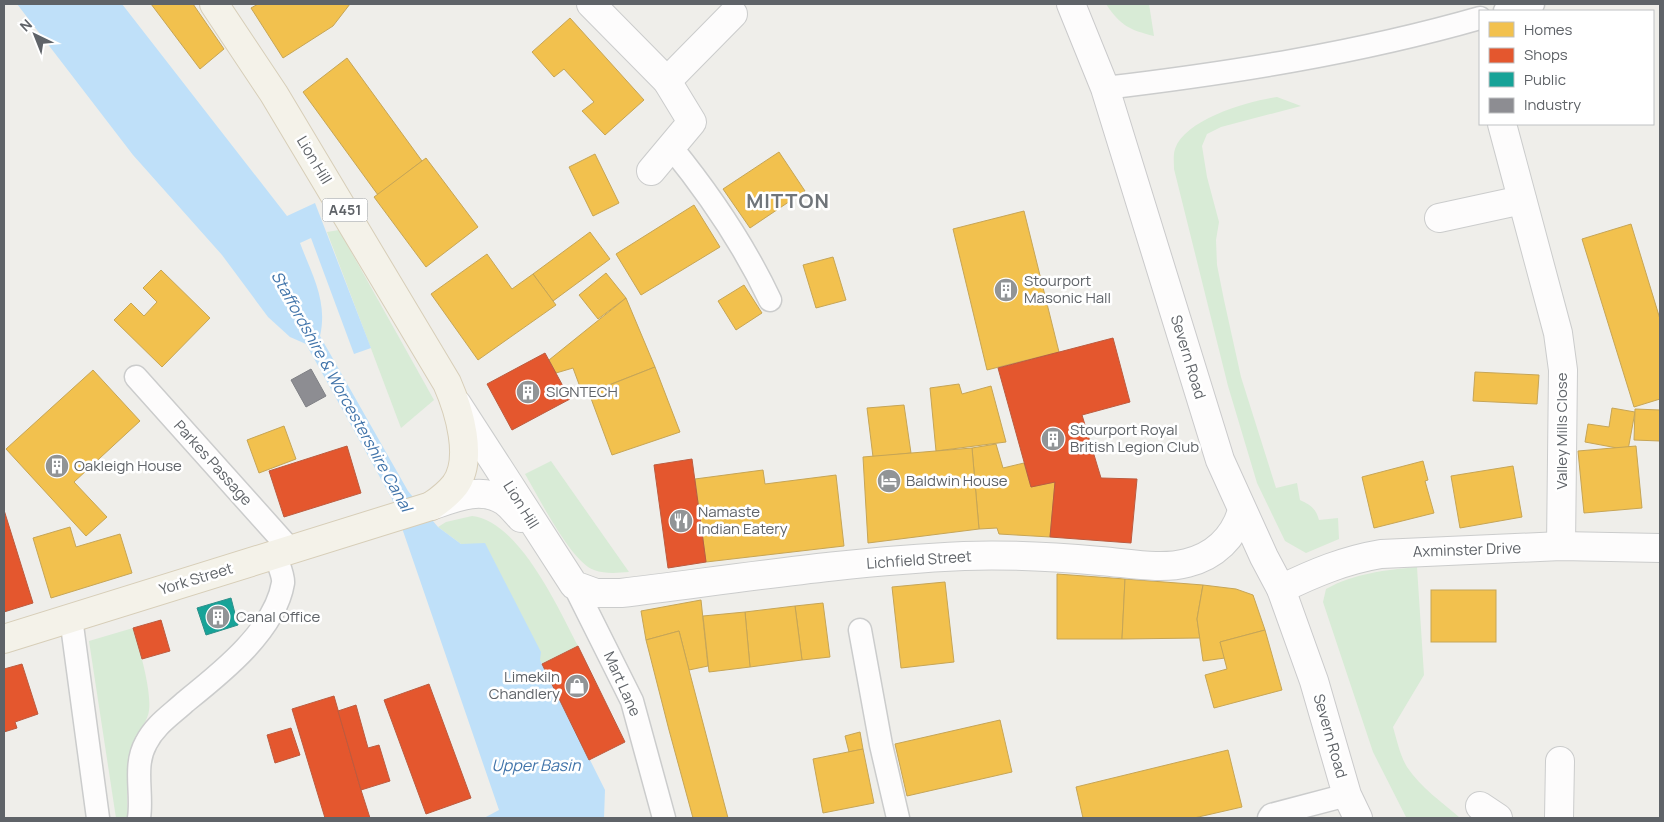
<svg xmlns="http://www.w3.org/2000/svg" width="1664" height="822" font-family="Manrope,sans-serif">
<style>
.green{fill:#d8ebd6}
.water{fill:#bfe0f9}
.homes{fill:#f2c14e;stroke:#c6a556}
.shops{fill:#e4572e;stroke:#bc5b3f}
.public{fill:#17a398;stroke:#2d908a}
.industry{fill:#8d8d92;stroke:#7f8085}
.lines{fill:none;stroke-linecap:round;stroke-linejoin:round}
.lane-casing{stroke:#cbcccc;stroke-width:25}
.street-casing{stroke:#cbcccc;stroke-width:30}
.secondary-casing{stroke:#cacacb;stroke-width:30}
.primary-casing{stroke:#d7ceb8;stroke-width:30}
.lane{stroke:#fdfcfc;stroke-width:22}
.street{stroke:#fdfcfc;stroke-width:28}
.secondary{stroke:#fdfcfc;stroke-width:28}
.primary{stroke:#f4f2e9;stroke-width:28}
.labels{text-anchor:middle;stroke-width:5;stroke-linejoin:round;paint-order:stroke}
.shield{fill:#fff;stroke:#8f9295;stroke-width:1}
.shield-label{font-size:14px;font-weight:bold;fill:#5f6368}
.street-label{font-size:15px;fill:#5f6368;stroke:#fff}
.poi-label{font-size:15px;fill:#5f6368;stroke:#fff;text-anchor:start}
.water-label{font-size:16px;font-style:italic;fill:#4174aa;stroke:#fff}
.district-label{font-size:20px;font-weight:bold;letter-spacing:1px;fill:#70757a;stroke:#fff}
</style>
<rect width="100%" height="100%" fill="#efeeea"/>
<g class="green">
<path d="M1106,4H1149L1154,36C1129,30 1120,25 1106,4Z"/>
<path d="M1277,97L1301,106L1221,127L1207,134L1202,146L1207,177L1219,222L1216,240L1217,265L1224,300L1241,377L1276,488L1297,483L1300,500C1311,505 1316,509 1319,520L1338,518L1339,539L1306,553L1285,541L1257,483L1228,386L1174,169C1174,163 1173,155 1175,149C1185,119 1249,101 1277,97Z"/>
<path d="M339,230L434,400L401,428L327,232Z"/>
<path d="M551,461L629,572C617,573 605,574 594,570C571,562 538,496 525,474Z"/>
<path d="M472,516C519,521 558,608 578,646L542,664L471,544H461L438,527L446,522Z"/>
<path d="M1417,567L1424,675L1393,727C1397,741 1400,755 1407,767C1420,787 1443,803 1460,818L1406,817L1373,752L1323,602L1326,589C1355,573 1386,570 1417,567Z"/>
<path d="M133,628C139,647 154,697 148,715C146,722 141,728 138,735C126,762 126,789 128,818H116L89,641Z"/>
</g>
<path class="water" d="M17,4H122L287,216L315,203L371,348L354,354L311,238L300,243C312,275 328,301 320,336L408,491L438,527L461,544L485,543L541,652L540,660L605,790L604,818H484L499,810L392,499L306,344L290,337L268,317L222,255L133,155Z"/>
<g class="homes">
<path d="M151,4H193L224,49L200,69Z"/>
<path d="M258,4H350L333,26L283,58L251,8Z"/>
<path d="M570,18L644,100L605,135L582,111L594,102L564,69L554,77L532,52Z"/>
<path d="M347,58L422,161L378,195L303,92Z"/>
<path d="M779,152L805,191L750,228L723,189Z"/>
<path d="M595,154L619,203L593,216L569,167Z"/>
<path d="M426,158L478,227L426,267L374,197Z"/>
<path d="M694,205L720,247L641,295L616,254Z"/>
<path d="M1024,211L1059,352L987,370L953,229Z"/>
<path d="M1631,224L1660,319V399L1634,407L1582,239Z"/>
<path d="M590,232L610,259L553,301L533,274Z"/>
<path d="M487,254L512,289L533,274L556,305L478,360L431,294Z"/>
<path d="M833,257L846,300L816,308L803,265Z"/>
<path d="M161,270L210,318L162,367L114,320L131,303L144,316L157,302L143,288Z"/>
<path d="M606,273L626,298L598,319L579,295Z"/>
<path d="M744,285L762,313L736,330L718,301Z"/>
<path d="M626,298L655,367L583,395L573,368L556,373L549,360Z"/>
<path d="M655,367L680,432L612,455L589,393Z"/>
<path d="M93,370L140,421L74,482L107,517L86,536L6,449Z"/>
<path d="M1475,372L1539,375L1537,404L1473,401Z"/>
<path d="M959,384L962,394L991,386L1006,442L936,451L930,388Z"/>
<path d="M904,405L911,453L873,457L867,408Z"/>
<path d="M1612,408L1635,412L1628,450L1585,442L1588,424L1609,427Z"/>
<path d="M1635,409L1660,410V441L1634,440Z"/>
<path d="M284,426L296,459L259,473L247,440Z"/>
<path d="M996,444L1003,468L1024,463L1031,487L1055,482L1050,537L999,534L997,528L979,529L972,448Z"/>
<path d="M1636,446L1642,508L1584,513L1578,451Z"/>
<path d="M972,448L979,529L868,543L863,457Z"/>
<path d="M1423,461L1428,480L1425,481L1434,513L1374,528L1362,477Z"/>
<path d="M1513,466L1522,517L1460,528L1451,476Z"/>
<path d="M763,470L765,484L836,475L844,546L706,562L695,479Z"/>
<path d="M70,527L76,547L120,534L132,573L51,598L33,538Z"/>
<path d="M1057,574L1125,579L1122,639H1057Z"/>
<path d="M1125,579L1203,585L1197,619L1200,638L1122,639Z"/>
<path d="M945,582L954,662L901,668L892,587Z"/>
<path d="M1203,585L1236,589L1253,595L1265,630L1220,642L1225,658L1203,661L1197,619Z"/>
<rect x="1431" y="590" width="65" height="52"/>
<path d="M701,600L708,666L689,670L679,631L646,640L641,611Z"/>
<path d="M823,603L830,657L802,660L795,606Z"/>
<path d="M795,606L802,660L750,667L745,612Z"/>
<path d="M745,612L750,667L709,672L703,616Z"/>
<path d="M1265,630L1282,690L1214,708L1205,675L1227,669L1220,642Z"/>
<path d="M679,631L689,670L728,818H693L669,730L646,640Z"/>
<path d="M1000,720L1012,772L907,796L895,744Z"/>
<path d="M860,732L863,749L849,752L845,736Z"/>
<path d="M863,749L874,803L823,813L813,759Z"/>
<path d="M1228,750L1242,807L1194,818H1083L1076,787Z"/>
</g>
<g class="shops">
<path d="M1113,338L1130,402L1082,415L1101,478L1137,479L1131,543L1050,537L1055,482L1031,487L998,368Z"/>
<path d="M545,353L570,399L512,430L487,384Z"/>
<path d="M347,446L361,493L284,517L269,471Z"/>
<path d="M692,459L706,562L668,568L654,465Z"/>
<path d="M4,510L33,603L4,612Z"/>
<path d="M161,620L170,651L142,659L133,628Z"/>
<path d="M578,646L625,742L589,760L542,664Z"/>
<path d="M22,664L38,714L15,722L17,728L4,732V669Z"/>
<path d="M429,684L471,798L426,814L384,700Z"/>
<path d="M334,696L361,790L370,818H325L292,709Z"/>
<path d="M356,705L368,748L379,745L390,781L361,790L338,711Z"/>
<path d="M291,728L300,755L275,763L267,735Z"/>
</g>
<path class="public" d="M231,598L238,625L206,635L197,608Z"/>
<path class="industry" d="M311,369L326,396L306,407L291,380Z"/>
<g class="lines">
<g class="lane-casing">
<g id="lane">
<path d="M1505,11L1533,4"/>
<path d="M1105,88C1231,73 1358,53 1480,18"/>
<path d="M671,147C711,196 743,243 770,300"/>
<path d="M136,377L290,549"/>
<path d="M574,585L632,701L664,818"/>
<path d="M71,618L98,818"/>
<path d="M860,630L881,745L898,818"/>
<path d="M139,818C143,794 133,766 146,743C155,725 171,715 185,702C220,674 275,631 283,583C284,575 277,562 275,554"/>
<path d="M1269,818L1271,815L1347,795"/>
</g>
</g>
<g class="street-casing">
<g id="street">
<path d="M591,4L667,81L692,122L651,171"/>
<path d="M667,81L733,14"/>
<path d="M1502,124L1558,333L1563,370L1561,546"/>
<path d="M1439,218L1522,200"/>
<path d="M457,404L574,585L596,593H621C735,579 849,561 964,556C1010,554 1055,557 1100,561C1128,563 1161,570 1187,563C1215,556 1234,537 1242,511"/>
<path d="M431,506C454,498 481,486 504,501C510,505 516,513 521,518"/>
<path d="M1281,589C1314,573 1345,560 1381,554L1561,546L1660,548"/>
<path d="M1480,806L1498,818"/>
<path d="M1559,818L1560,761"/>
</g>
</g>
<g class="secondary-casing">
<path id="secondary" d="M1071,4L1105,88L1220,460L1264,557L1281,589L1314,681L1347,795L1358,818"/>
</g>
<g class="primary-casing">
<path id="primary" d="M4,639L431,506C440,500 448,494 455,485C474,459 459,410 447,383L274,94L214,4"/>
</g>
<use href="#lane" class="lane"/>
<use href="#street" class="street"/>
<use href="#secondary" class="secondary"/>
<use href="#primary" class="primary"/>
</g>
<defs>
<g id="building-disc" transform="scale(1.25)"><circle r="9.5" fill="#919496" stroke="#fff"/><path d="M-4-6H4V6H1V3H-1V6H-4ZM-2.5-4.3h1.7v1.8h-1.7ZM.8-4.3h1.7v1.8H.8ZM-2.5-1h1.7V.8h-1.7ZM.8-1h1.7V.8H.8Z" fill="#fff"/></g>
<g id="hotel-disc" transform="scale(1.25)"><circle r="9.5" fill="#919496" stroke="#fff"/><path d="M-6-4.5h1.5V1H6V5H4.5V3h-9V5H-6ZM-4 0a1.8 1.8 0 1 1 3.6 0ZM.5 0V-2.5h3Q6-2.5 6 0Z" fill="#fff"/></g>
<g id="restaurant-disc" transform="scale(1.25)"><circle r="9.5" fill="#919496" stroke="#fff"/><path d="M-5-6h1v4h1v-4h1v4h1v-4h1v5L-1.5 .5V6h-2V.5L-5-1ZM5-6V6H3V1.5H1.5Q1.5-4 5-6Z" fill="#fff"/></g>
<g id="shop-disc" transform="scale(1.25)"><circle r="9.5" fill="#919496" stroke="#fff"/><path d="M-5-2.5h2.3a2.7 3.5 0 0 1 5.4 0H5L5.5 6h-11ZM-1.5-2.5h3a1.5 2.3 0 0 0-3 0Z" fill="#fff"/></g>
</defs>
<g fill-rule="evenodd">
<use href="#building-disc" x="1006" y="290"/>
<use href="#building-disc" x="528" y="392"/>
<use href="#building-disc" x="1053" y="439"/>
<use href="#building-disc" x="57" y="466"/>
<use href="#hotel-disc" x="889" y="481"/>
<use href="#restaurant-disc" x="681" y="521"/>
<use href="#building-disc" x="218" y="617"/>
<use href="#shop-disc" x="577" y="686"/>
</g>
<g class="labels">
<rect class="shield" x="322.5" y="198.5" width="45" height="23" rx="4"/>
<g class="shield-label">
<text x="345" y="215">A451</text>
</g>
<g class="street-label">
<text transform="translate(314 160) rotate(59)" y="5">Lion Hill</text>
<text transform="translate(1188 357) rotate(73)" y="5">Severn Road</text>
<text transform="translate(1562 431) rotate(-90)" y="5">Valley Mills Close</text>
<text transform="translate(213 463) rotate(48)" y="5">Parkes Passage</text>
<text transform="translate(521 505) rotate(58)" y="5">Lion Hill</text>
<text transform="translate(1467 550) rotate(-2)" y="5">Axminster Drive</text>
<text transform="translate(919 560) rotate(-4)" y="5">Lichfield Street</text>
<text transform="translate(196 579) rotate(-17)" y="5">York Street</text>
<text transform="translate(622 684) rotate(66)" y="5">Mart Lane</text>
<text transform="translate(1330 736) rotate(74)" y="5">Severn Road</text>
</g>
<g class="poi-label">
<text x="1024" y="286">Stourport<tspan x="1024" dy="17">Masonic Hall</tspan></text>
<text x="546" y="397">SIGNTECH</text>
<text x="1070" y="435">Stourport Royal<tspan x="1070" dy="17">British Legion Club</tspan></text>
<text x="74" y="471">Oakleigh House</text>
<text x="906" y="486">Baldwin House</text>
<text x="698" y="517">Namaste<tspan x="698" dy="17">Indian Eatery</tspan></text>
<text x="236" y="622">Canal Office</text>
<text x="560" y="682" text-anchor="end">Limekiln<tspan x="560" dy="17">Chandlery</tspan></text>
</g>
<g class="water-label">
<text transform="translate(342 391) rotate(61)" y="6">Staffordshire &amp; Worcestershire Canal</text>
<text x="536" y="771">Upper Basin</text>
</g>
<g class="district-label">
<text x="788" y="208">MITTON</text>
</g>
</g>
<rect width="1664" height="822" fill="none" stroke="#5f6368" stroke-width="10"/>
<rect x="1479" y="10" width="175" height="115" fill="#ffffff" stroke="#bfc1c3"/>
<rect x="1489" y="22" width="25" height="15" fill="#f2c14e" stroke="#bfc1c3"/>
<text x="1524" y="35" font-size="15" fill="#5f6368">Homes</text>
<rect x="1489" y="48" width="25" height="15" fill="#e4572e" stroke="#bfc1c3"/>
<text x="1524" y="60" font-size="15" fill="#5f6368">Shops</text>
<rect x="1489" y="72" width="25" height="15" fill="#17a398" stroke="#bfc1c3"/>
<text x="1524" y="85" font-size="15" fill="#5f6368">Public</text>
<rect x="1489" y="98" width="25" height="15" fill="#8d8d92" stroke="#bfc1c3"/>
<text x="1524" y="110" font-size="15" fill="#5f6368">Industry</text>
<g transform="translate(35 35) rotate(317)" stroke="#ffffff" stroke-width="4" paint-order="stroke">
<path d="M0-4L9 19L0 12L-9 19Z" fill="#5f6368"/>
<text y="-8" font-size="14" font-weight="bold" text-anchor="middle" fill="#5f6368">N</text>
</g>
</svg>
